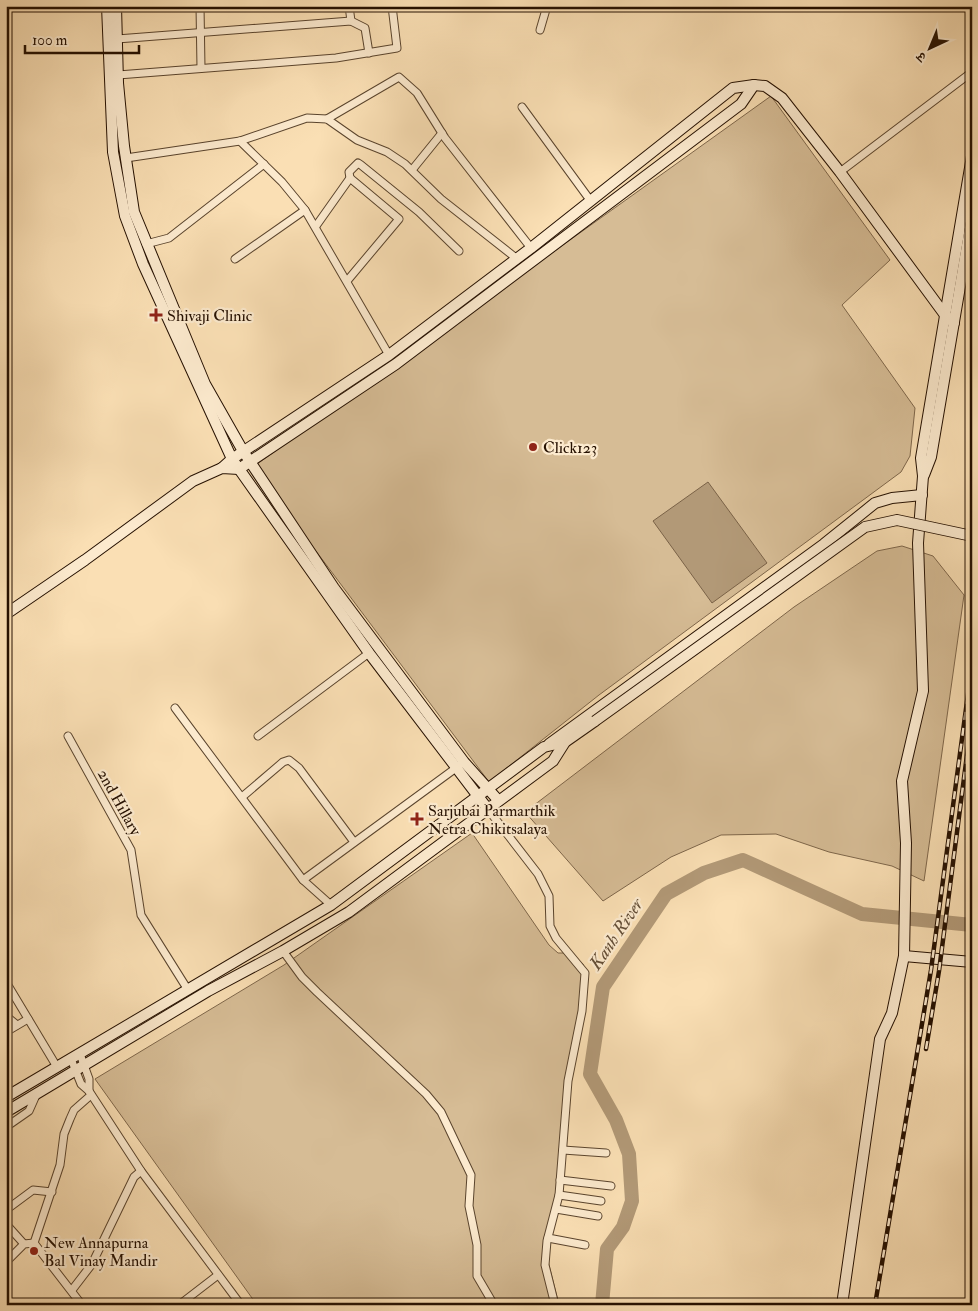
<svg xmlns="http://www.w3.org/2000/svg" width="978" height="1311" font-family="'IM FELL Double Pica','Noto Serif Devanagari',serif">
<style>
.green{fill:#d6bc95;stroke:#7e664a}
.water{fill:#b29977;stroke:#7a6247}
.lines{fill:none;stroke-linecap:round;stroke-linejoin:round}
.river{stroke:#b29977;stroke-width:14}
.street-casing{stroke:#5a442d;stroke-width:9}
.secondary-casing{stroke:#251000;stroke-width:12}
.street{stroke:#fceace;stroke-width:7}
.secondary{stroke:#fceace;stroke-width:10}
.rail-casing{stroke:#251000;stroke-width:4.5}
.rail{stroke:#fceace;stroke-width:2.5;stroke-dasharray:8;stroke-linecap:butt}
.secondary-bridge-casing{stroke:#251000;stroke-width:12;stroke-linecap:butt}
.secondary-bridge{stroke:#fceace;stroke-width:10}
.poi-dot{fill:#8f2418;stroke:#fceace;stroke-width:2}
.labels{text-anchor:middle;stroke-width:4.5;stroke-linejoin:round;paint-order:stroke}
.poi-label{font-size:16px;fill:#251000;stroke:#fceace;text-anchor:start}
.street-label{font-size:16px;fill:#251000;stroke:#fceace}
.water-label{font-size:18px;font-style:italic;fill:#644e36;stroke:#fceace}
</style>
<rect width="100%" height="100%" fill="#fadfb4"/>
<filter id="stains"><feTurbulence type="fractalNoise" baseFrequency=".004" numOctaves="4"/><feColorMatrix values="0 0 0 0 .2 0 0 0 0 .09 0 0 0 0 .02 0 0 0 .5 -.17"/></filter>
<radialGradient id="worn" r=".72"><stop offset=".6" stop-color="#630" stop-opacity="0"/><stop offset="1" stop-color="#630" stop-opacity=".3"/></radialGradient>
<g class="green">
<path d="M771,96L890,260L842,305L915,408L910,456L901,472L599,695L489,782L253,467Z"/>
<path d="M902,546L933,556L964,595L924,881L892,866L829,852L776,834L721,835L671,857L603,901L525,812L794,607L877,551Z"/>
<path d="M472,833L549,945L558,953H564L583,964L586,974L573,1057L565,1138L546,1253L559,1305H257L95,1079L284,965Z"/>
</g>
<path class="water" d="M708,482L767,563L712,603L653,521Z"/>
<g class="lines">
<path class="river" d="M602,1305L607,1249L623,1227L632,1201L629,1154L616,1120L590,1074L603,987L666,894L704,873L743,860L862,914L972,925"/>
<g class="street-casing">
<g id="street">
<path d="M200,6L201,68"/>
<path d="M349,6L351,21"/>
<path d="M540,30L547,6"/>
<path d="M117,39L351,21L365,28L369,53"/>
<path d="M118,75L336,58L397,48L392,6"/>
<path d="M522,107L590,200"/>
<path d="M327,119L399,77L417,93L445,138L531,248"/>
<path d="M240,141L282,182L305,210L389,355"/>
<path d="M126,158L240,141L307,118L327,119L357,140L387,152L405,164L441,199L516,258"/>
<path d="M412,170L442,133"/>
<path d="M840,172L972,72"/>
<path d="M350,178L349,172L358,163L361,165L419,212L459,251"/>
<path d="M316,226L350,178L399,219L347,281"/>
<path d="M146,244L169,238L264,164"/>
<path d="M235,259L305,210"/>
<path d="M175,708L303,880L331,905"/>
<path d="M68,736L131,850L141,915L188,990"/>
<path d="M258,736L369,653"/>
<path d="M242,797L283,762L289,760L299,768L354,842"/>
<path d="M487,808L538,874L549,896L550,926L556,938L585,973L582,1011L568,1081L559,1195L547,1241L545,1265L555,1305"/>
<path d="M303,880L460,765"/>
<path d="M283,951L302,977L317,992L426,1094L441,1112L471,1175L469,1206L477,1245V1276L494,1305"/>
<path d="M6,982L57,1067"/>
<path d="M6,1016L17,1025"/>
<path d="M6,1032L28,1019"/>
<path d="M80,1054L89,1079V1091"/>
<path d="M71,1059L81,1084L89,1091L141,1171L241,1305"/>
<path d="M6,1127L29,1111L37,1093"/>
<path d="M563,1150L606,1153"/>
<path d="M560,1180L611,1186"/>
<path d="M559,1195L601,1201"/>
<path d="M556,1209L598,1216"/>
<path d="M6,1210L33,1190L52,1192"/>
<path d="M6,1224L24,1244"/>
<path d="M548,1238L585,1245"/>
<path d="M6,1262L24,1244L34,1243"/>
<path d="M72,1290L92,1264L134,1177L141,1171"/>
<path d="M82,1305L34,1243L60,1165L64,1134L70,1119L74,1110L91,1095"/>
<path d="M179,1305L218,1275"/>
</g>
</g>
<g class="secondary-casing">
<g id="secondary">
<path d="M107,6L113,152L125,216L143,264L232,459L369,653L487,808"/>
<path d="M116,6L118,83L124,146L134,212L205,384L243,451L334,588L464,762L498,800"/>
<path d="M222,468L232,459L389,355L531,248L733,88L754,85L765,86L782,98L840,172L945,315L954,323"/>
<path d="M924,475L931,457L972,216"/>
<path d="M6,614L85,560L193,481L222,468L239,469L396,364L741,104L754,85"/>
<path d="M549,744L824,544L875,503L892,498L922,495"/>
<path d="M904,956L972,962"/>
<path d="M6,1097L331,905L544,747L565,742"/>
<path d="M6,1112L208,991L283,951L349,912L553,761L565,742L595,721"/>
<path d="M842,1305L880,1039L892,1013L904,956L906,843L902,781L923,691L918,543L923,476L921,458L972,156"/>
</g>
</g>
<use href="#street" class="street"/>
<use href="#secondary" class="secondary"/>
<g class="rail-casing">
<g id="rail">
<path d="M926,1049L939,971L971,724"/>
<path d="M875,1305L931,970L972,664"/>
</g>
</g>
<use href="#rail" class="rail"/>
<g class="secondary-bridge-casing">
<path id="secondary-bridge" d="M595,721L865,527L897,520L972,536"/>
</g>
<use href="#secondary-bridge" class="secondary-bridge"/>
</g>
<g class="poi-dot">
<path d="M153.5 307.5h5v5h5v5h-5v5h-5v-5h-5v-5h5z"/>
<circle cx="533" cy="447" r="5"/>
<path d="M414.5 811.5h5v5h5v5h-5v5h-5v-5h-5v-5h5z"/>
<circle cx="34" cy="1251" r="5"/>
</g>
<g class="labels">
<g class="poi-label">
<text x="167" y="321">Shivaji Clinic</text>
<text x="543" y="453">Click123</text>
<text x="428" y="816">Sarjubai Parmarthik<tspan x="428" dy="18">Netra Chikitsalaya</tspan></text>
<text x="44" y="1248">New Annapurna<tspan x="44" dy="18">Bal Vinay Mandir</tspan></text>
</g>
<g class="street-label">
<text transform="translate(120 802) rotate(61)" y="6">2nd Hillary</text>
</g>
<g class="water-label">
<text transform="translate(616 934) rotate(-56)" y="6">Kanh River</text>
</g>
</g>
<rect width="978" height="1311" fill="none" stroke="#fadfb4" stroke-width="25"/>
<rect x="8" y="8" width="963" height="1296" fill="none" stroke="#251000" stroke-width="2.5"/>
<rect x="12" y="12" width="953" height="1286" fill="none" stroke="#251000"/>
<g transform="translate(930 48) rotate(224)" stroke="#fceace" stroke-width="4" paint-order="stroke">
<path d="M0-4L9 19L0 12L-9 19Z" fill="#251000"/>
<text y="-8" font-size="14" font-weight="bold" text-anchor="middle" fill="#251000">उ</text>
</g>
<path d="M25 45v8h114v-8" fill="none" stroke="#251000" stroke-width="2.5"/>
<text x="32" y="45" font-size="15" fill="#251000" stroke="#fceace" stroke-width="4" paint-order="stroke">100 m</text>
<rect width="100%" height="100%" filter="url(#stains)"/>
<rect width="100%" height="100%" fill="url(#worn)"/>
</svg>
